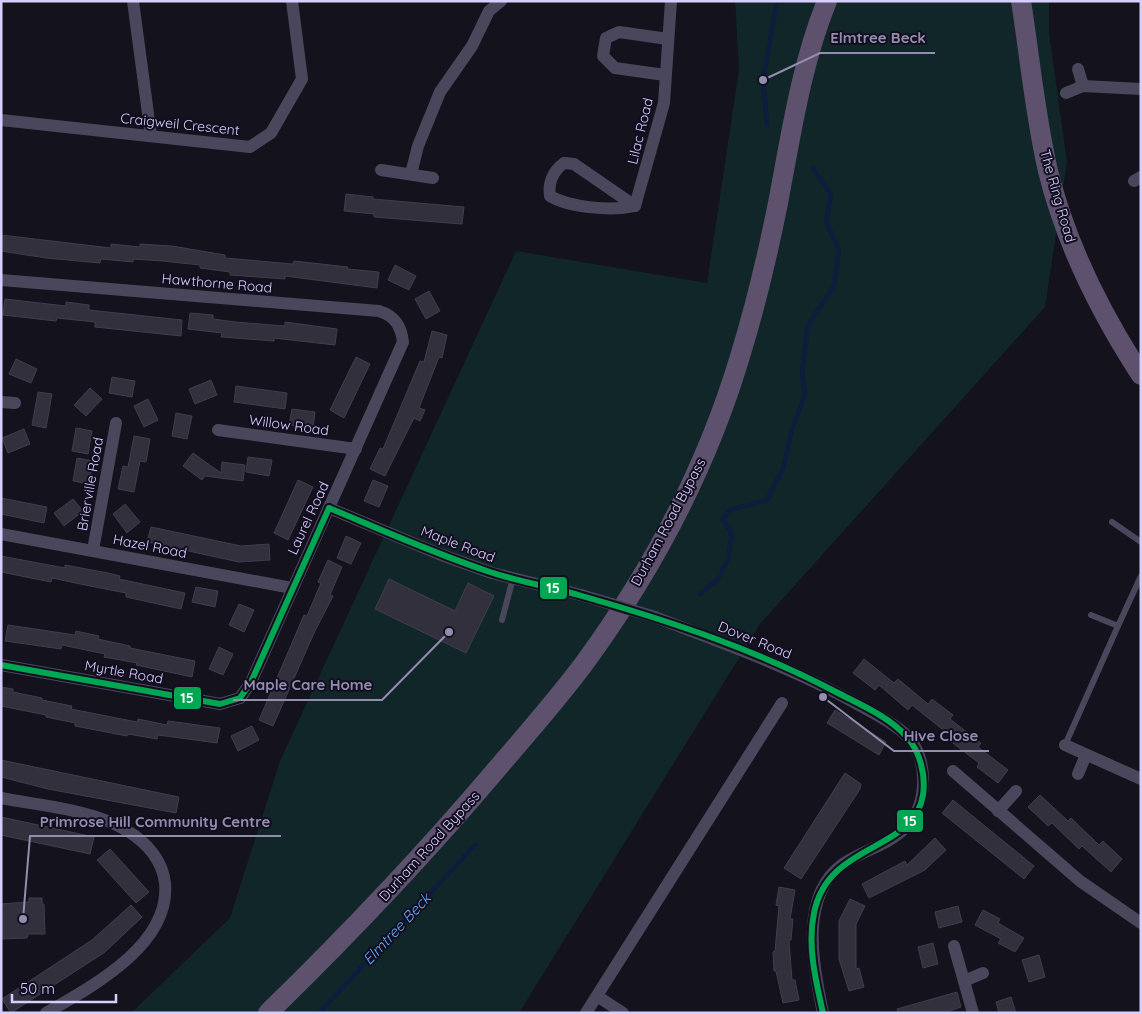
<svg xmlns="http://www.w3.org/2000/svg" width="1142" height="1014" font-family="Quicksand,sans-serif">
<style>
.green{fill:#112628}
.lines{fill:none;stroke-linecap:round;stroke-linejoin:round}
.stream{stroke:#0e1c3d;stroke-width:4.5}
.building{fill:#33303e;stroke:#413c4f}
.lane{stroke:#4a475d;stroke-width:6}
.street{stroke:#4a475d;stroke-width:12}
.primary{stroke:#5d516e;stroke-width:20}
.street-bridge{stroke:#4a475d;stroke-width:12}
.bus-1-casing{stroke:#120e20;stroke-width:10}
.bus-1{stroke:#00a651;stroke-width:6}
.labels{text-anchor:middle;stroke-width:4;stroke-linejoin:round;paint-order:stroke}
.street-label{font-size:14px;fill:#d7cffd;stroke:#120e20}
.water-label{font-size:15px;font-style:italic;fill:#62aaf8;stroke:#120e20}
.leader{fill:none;stroke:#938dae;stroke-width:2}
.callout-dot{fill:#938dae;stroke:#120e20;stroke-width:2}
.callout-label{font-size:15px;text-anchor:middle;font-weight:bold;fill:#938dae;stroke:#120e20;stroke-width:4;stroke-linejoin:round;paint-order:stroke}
.line-badge{stroke:#120e20;stroke-width:2}
.badge-label{font-size:14px;text-anchor:middle;font-weight:bold;fill:#fff}
</style>
<rect width="100%" height="100%" fill="#14121c"/>
<path class="green" d="M735,1H1049V33L1067,162L1045,307L760,624L519,1013H131L230,918L280,761L516,251L707,283L739,70Z"/>
<g class="lines">
<g class="stream">
<path d="M767,125L763,80L777,1"/>
<path d="M700,594L717,580L728,560L732,534L723,519L730,510L767,500L783,469L792,429L805,395L802,374L808,325L834,286L839,250L826,222L831,195L813,168"/>
<path d="M319,1013L475,845"/>
</g>
</g>
<g class="building">
<path d="M346,194L373,197V199L464,207L462,224L374,217V214L344,211Z"/>
<path d="M1,235L111,248V244L140,247V244L172,246L225,255V258L293,264L294,261L348,267L347,269L379,272L377,288L285,276V279L230,275V272L200,268V265L162,261L133,259V262L101,259L100,263L46,258L1,251Z"/>
<path d="M395,265L416,276L409,290L388,280Z"/>
<path d="M429,291L440,311L426,319L415,299Z"/>
<path d="M5,299L66,306V302L89,305V310L182,320L181,336L95,327V322L57,318L56,321L3,315Z"/>
<path d="M190,313L213,315V319L235,322L285,326V322L337,329L335,345L274,338V341L221,337L222,333L188,329Z"/>
<path d="M432,331L447,335L442,358L439,357L419,408L425,410L420,421L414,418L385,476L370,469L380,448L383,449L420,361L424,362Z"/>
<path d="M356,357L370,364L344,418L330,410Z"/>
<path d="M16,359L37,369L31,383L9,374Z"/>
<path d="M112,377L135,381L132,397L109,393Z"/>
<path d="M211,380L217,395L195,404L189,389Z"/>
<path d="M236,386L287,393L285,409L234,402Z"/>
<path d="M90,388L102,399L86,416L74,405Z"/>
<path d="M38,392L52,394L46,428L32,425Z"/>
<path d="M148,399L158,420L144,427L134,406Z"/>
<path d="M292,409L315,412L313,428L289,425Z"/>
<path d="M176,413L192,416L187,439L172,436Z"/>
<path d="M76,428L92,431L88,454L72,451Z"/>
<path d="M24,429L30,444L8,453L2,438Z"/>
<path d="M134,436L150,439L146,462L140,461L134,492L118,489L123,466L128,467Z"/>
<path d="M193,453L221,473L222,462L245,465L243,481L205,476L202,480L183,466Z"/>
<path d="M248,457L272,460L269,476L246,472Z"/>
<path d="M77,458L93,461L89,484L73,481Z"/>
<path d="M298,480L313,487L288,540L274,533Z"/>
<path d="M373,480L388,486L379,507L364,501Z"/>
<path d="M1,498L47,507L44,523L1,514Z"/>
<path d="M73,499L83,511L64,526L54,513Z"/>
<path d="M125,504L140,522L127,533L113,514Z"/>
<path d="M151,527L241,546L269,544L270,560L239,562L147,542Z"/>
<path d="M346,536L361,543L351,564L337,558Z"/>
<path d="M1,556L65,568V565L108,573L120,576L119,579L185,593L181,609L126,597V593L85,585L52,578L51,582L1,572Z"/>
<path d="M328,560L342,567L330,595L333,596L314,633L273,726L259,720L304,615L307,616L321,583L318,582Z"/>
<path d="M389,579L455,611L468,583L494,596L466,653L375,609Z"/>
<path d="M196,587L218,591L215,607L192,602Z"/>
<path d="M239,604L254,610L244,632L229,625Z"/>
<path d="M8,625L75,635L76,631L99,636L98,639L130,646V648L195,661L192,677L136,665L137,663L104,657L105,654L62,645L61,649L5,641Z"/>
<path d="M219,647L233,654L223,675L209,669Z"/>
<path d="M864,659L894,683L898,679L928,704L932,699L953,715L950,719L981,743L978,747L1008,770L998,783L977,767L979,763L949,740L952,737L912,705L908,710L879,685L875,690L853,673Z"/>
<path d="M1,687L13,689V692L42,698V700L72,706L71,709L137,722L138,719L167,725L168,721L220,728L217,743L158,735L157,739L128,734L127,736L75,726V723L46,717V715L1,706Z"/>
<path d="M835,710L886,742L879,755L827,723Z"/>
<path d="M252,726L259,740L238,751L231,736Z"/>
<path d="M1,760L179,797L176,813L48,789L1,777Z"/>
<path d="M845,773L861,784L860,789L801,879L784,868Z"/>
<path d="M1040,795L1068,821L1071,818L1099,845L1103,841L1122,859L1111,872L1082,846L1079,849L1052,823L1048,826L1028,807Z"/>
<path d="M953,800L1034,866L1024,879L942,813Z"/>
<path d="M1,817L94,837L90,854L1,835Z"/>
<path d="M935,838L946,850L931,864L925,870L869,898L862,884L905,861L907,865Z"/>
<path d="M110,849L149,892L136,903L97,860Z"/>
<path d="M779,887L795,890L790,919H793L791,940H789L792,980H795L799,1000L783,1003L776,971H774L773,952L775,951L779,906L776,905Z"/>
<path d="M29,898H42V904H44L45,934H28L27,938L1,939V904L29,902Z"/>
<path d="M850,899L865,906L856,924V969L859,968L864,987L849,991L839,959V921Z"/>
<path d="M131,905L142,917L105,952L11,1013L2,999L92,940Z"/>
<path d="M958,906L962,922L939,928L935,912Z"/>
<path d="M983,910L1000,919L998,923L1024,938L1015,952L998,943L1001,939L975,925Z"/>
<path d="M933,943L938,964L923,968L918,947Z"/>
<path d="M1039,955L1045,977L1029,982L1022,960Z"/>
<path d="M957,992L961,1007L944,1013H898L897,1009Z"/>
<path d="M1011,997L1016,1013H999L996,1002Z"/>
</g>
<g class="lines">
<g class="lane">
<path d="M1112,522L1141,542"/>
<path d="M502,620L513,578"/>
<path d="M1118,626L1141,576"/>
<path d="M1065,745L1118,626L1091,615"/>
</g>
<g class="street">
<path d="M133,1L151,136"/>
<path d="M1078,69L1083,86"/>
<path d="M665,75L615,68L603,56L606,38L619,32L668,39"/>
<path d="M1066,93L1083,86L1141,89"/>
<path d="M1,120L250,147L271,133L302,79L292,1"/>
<path d="M564,163L574,164L635,206C612,211 570,208 550,196C548,183 553,171 564,163Z"/>
<path d="M381,170L433,178"/>
<path d="M411,174L418,146L440,92L472,46L489,11L501,1"/>
<path d="M1134,181L1141,177"/>
<path d="M635,206L664,103L671,1"/>
<path d="M1,280L379,311C395,316 401,326 403,342L251,682L240,698L220,704L1,665"/>
<path d="M1,402L15,403"/>
<path d="M218,430L356,449"/>
<path d="M329,508L439,554L492,573L581,595"/>
<path d="M1,534L292,588"/>
<path d="M93,550L116,423"/>
<path d="M655,617C724,644 794,668 859,705C875,714 894,723 907,736C929,758 928,804 907,826C890,845 863,850 843,864C798,896 814,968 823,1013"/>
<path d="M1065,745L1141,779"/>
<path d="M953,771L1080,881L1141,923"/>
<path d="M1078,774L1086,755"/>
<path d="M1,798C42,806 90,809 126,830C146,842 162,859 165,883C171,945 91,987 46,1013"/>
<path d="M998,811L1016,791"/>
<path d="M954,946L973,1013"/>
<path d="M964,981L983,973"/>
<path d="M597,996L623,1013"/>
<path d="M586,1013L782,703"/>
</g>
<g class="primary">
<path d="M1021,1C1030,58 1035,115 1048,171C1066,244 1100,312 1141,375"/>
<path d="M268,1013C348,935 424,855 496,770C525,736 556,701 583,665C652,571 708,465 741,353C756,304 768,253 778,203C791,135 801,65 827,1"/>
</g>
<path class="street-bridge" d="M581,595L655,617"/>
<g class="bus-1-casing">
<g id="bus-1">
<path d="M329,508C382,530 435,554 490,572C520,582 552,587 582,596C670,621 757,650 838,693C861,705 889,717 906,736C920,751 926,775 923,795C914,853 828,841 814,913C807,946 816,981 823,1013"/>
<path d="M1,665L220,704L240,698L251,682L329,508"/>
</g>
</g>
<use href="#bus-1" class="bus-1"/>
</g>
<g class="labels">
<g class="street-label">
<text transform="translate(180 124) rotate(6)" y="5">Craigweil Crescent</text>
<text transform="translate(640 131) rotate(-76)" y="5">Lilac Road</text>
<text transform="translate(1058 196) rotate(74)" y="5">The Ring Road</text>
<text transform="translate(217 283) rotate(5)" y="5">Hawthorne Road</text>
<text transform="translate(289 425) rotate(8)" y="5">Willow Road</text>
<text transform="translate(90 484) rotate(-80)" y="5">Brierville Road</text>
<text transform="translate(308 518) rotate(-65)" y="5">Laurel Road</text>
<text transform="translate(668 522) rotate(-62)" y="5">Durham Road Bypass</text>
<text transform="translate(458 544) rotate(21)" y="5">Maple Road</text>
<text transform="translate(150 546) rotate(11)" y="5">Hazel Road</text>
<text transform="translate(755 640) rotate(22)" y="5">Dover Road</text>
<text transform="translate(124 672) rotate(10)" y="5">Myrtle Road</text>
<text transform="translate(429 846) rotate(-48)" y="5">Durham Road Bypass</text>
</g>
<g class="water-label">
<text transform="translate(397 929) rotate(-47)" y="5">Elmtree Beck</text>
</g>
</g>
<path class="leader" d="M763 80L820 53H935M449 632L382 700H233M823 697L894 751H989M23 919L30 836H281"/>
<g class="callout-dot">
<circle cx="763" cy="80" r="5"/>
<circle cx="449" cy="632" r="5"/>
<circle cx="823" cy="697" r="5"/>
<circle cx="23" cy="919" r="5"/>
</g>
<g class="callout-label">
<text x="878" y="43">Elmtree Beck</text>
<text x="308" y="690">Maple Care Home</text>
<text x="941" y="741">Hive Close</text>
<text x="155" y="827">Primrose Hill Community Centre</text>
</g>
<g class="line-badge">
<rect x="539" y="576" width="29" height="24" rx="5" fill="#00a651"/>
<rect x="173" y="686" width="29" height="24" rx="5" fill="#00a651"/>
<rect x="896" y="809" width="28" height="24" rx="5" fill="#00a651"/>
</g>
<g class="badge-label">
<text x="553" y="593">15</text>
<text x="187" y="703">15</text>
<text x="910" y="826">15</text>
</g>
<rect width="1142" height="1014" fill="none" stroke="#d7cffd" stroke-width="5"/>
<path d="M12 994v8h104v-8" fill="none" stroke="#d7cffd" stroke-width="2.5"/>
<text x="20" y="994" font-size="15" fill="#d7cffd" stroke="#120e20" stroke-width="4" paint-order="stroke">50 m</text>
</svg>
